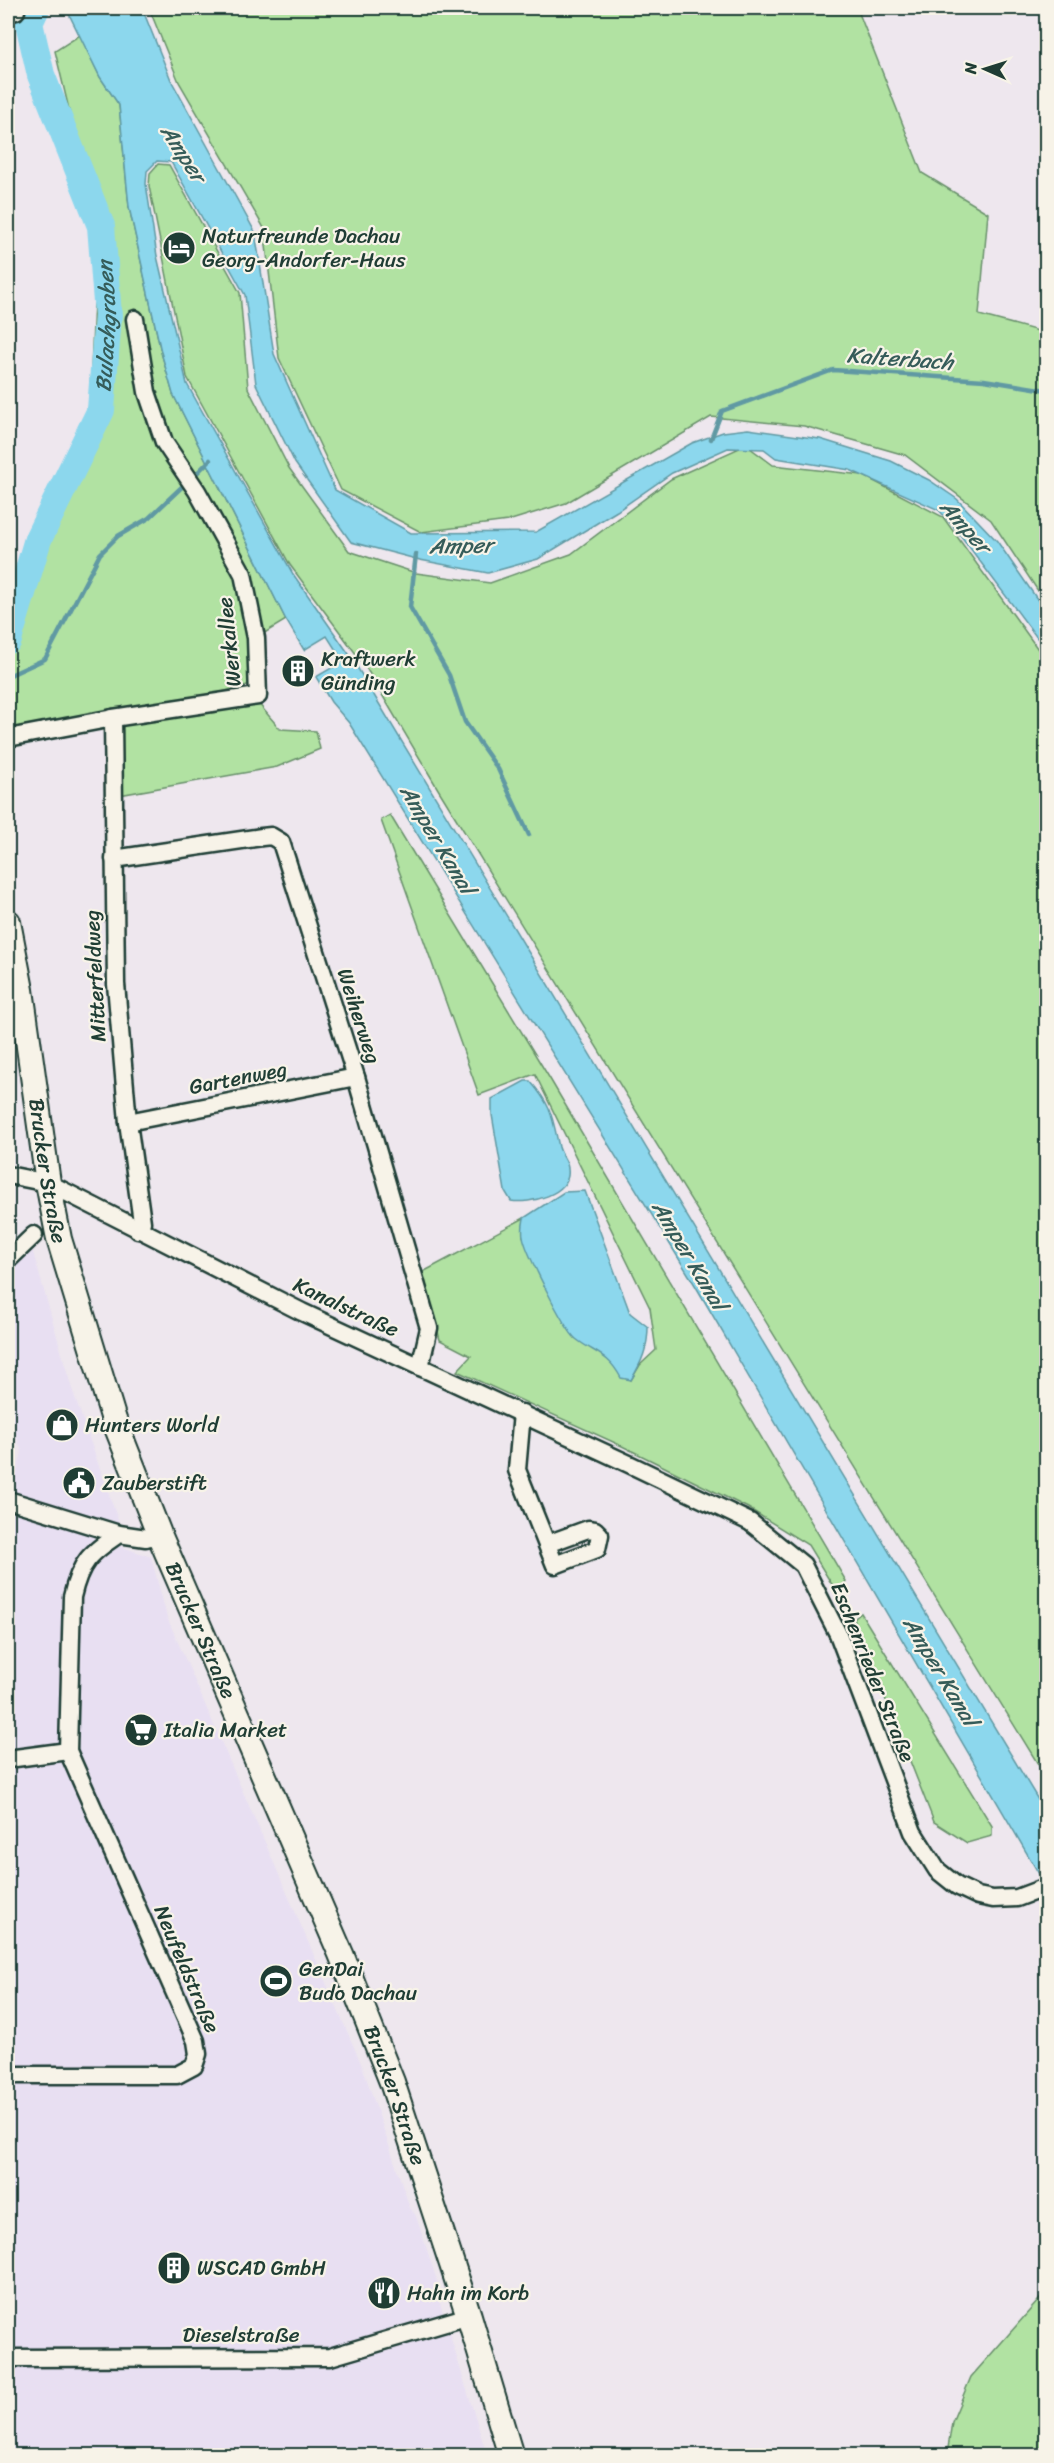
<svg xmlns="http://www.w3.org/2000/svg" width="1054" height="2463" font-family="Sriracha,sans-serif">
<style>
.built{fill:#e8dff2}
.green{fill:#b1e2a2;stroke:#68906b;stroke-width:1.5}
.water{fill:#8cd7ed;stroke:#6099a3;stroke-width:1.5}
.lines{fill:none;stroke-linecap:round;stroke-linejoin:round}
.stream{stroke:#6099a3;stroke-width:4.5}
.river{stroke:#8cd7ed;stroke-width:28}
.street-casing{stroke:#1f3d34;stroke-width:21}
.secondary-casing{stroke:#1f3d34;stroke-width:28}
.street{stroke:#f7f3e8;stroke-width:16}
.secondary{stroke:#f7f3e8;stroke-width:24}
.labels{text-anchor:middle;stroke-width:4.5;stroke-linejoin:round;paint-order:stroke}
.poi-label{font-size:21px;fill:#1f3d34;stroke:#f7f3e8;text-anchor:start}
.street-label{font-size:21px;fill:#1f3d34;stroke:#f7f3e8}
.water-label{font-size:22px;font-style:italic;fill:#355c59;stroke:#f7f3e8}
</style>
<rect width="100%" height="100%" fill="#eee7ee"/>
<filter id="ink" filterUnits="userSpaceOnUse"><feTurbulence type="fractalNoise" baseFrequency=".0167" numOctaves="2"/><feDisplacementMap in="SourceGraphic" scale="12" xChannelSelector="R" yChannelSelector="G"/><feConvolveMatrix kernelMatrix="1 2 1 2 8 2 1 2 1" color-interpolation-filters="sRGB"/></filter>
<g filter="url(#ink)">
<g class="built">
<path d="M31,1245L72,1389L119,1523L12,1493L22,1452L8,1410V1268Z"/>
<path d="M8,1507L151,1557L167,1617L363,2068L410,2208L416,2216L439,2287V2300L487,2455L8,2456Z"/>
</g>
<g class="green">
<path d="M149,8H857L922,173L988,213L979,315L1046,333V603L991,520L905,455L804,426L711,417L566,503L508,521L421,532L341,490L279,358L264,228L179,82Z"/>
<path d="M80,35L100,77L119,105L129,207L161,352L173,394L286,620L248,643L251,684L218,693L104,711L8,734V609L26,539L89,414L96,255L84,172L55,51Z"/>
<path d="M158,164L169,165L240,293L248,388L289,468L349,551L416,573L490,583L571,554L671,479L746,445L773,465L862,475L943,517L1040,652V669L1046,678V1777L438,789L365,666L290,565L187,377L149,186L150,173Z"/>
<path d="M258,703L280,729L316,731L320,749L277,767L119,795V726L167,715Z"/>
<path d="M390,815L550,1079L846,1581L840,1591L831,1583L808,1545L748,1508L622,1446L457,1371L471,1356L440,1340L423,1272L524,1218L523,1236L575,1338L600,1352L631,1380L640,1365L656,1350L650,1308L535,1074L479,1095L381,820Z"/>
<path d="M861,1613L992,1826V1836L967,1843L934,1822L854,1619Z"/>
<path d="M1046,2292V2455H947L952,2422L971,2377Z"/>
</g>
<g class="water">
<path d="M66,8H142L171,80L255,232L274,354L335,490L411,533L536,532L692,443L723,432L748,429L820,439L891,461L929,480L957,499L997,541L1046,612V670L1044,647L958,532L939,510L850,470L776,458L764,449L728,448L672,473L617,511L538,559L488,573L420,560L351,542L295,463L256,384L245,295L171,162L157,161L147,171L146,184L157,256L187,384L293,574L351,657L1046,1813V1886L695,1285L349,723L331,702L316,677L342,662L341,658L327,636L304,650L286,620L173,394L161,352L129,207L119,105L100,77Z"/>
<path d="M525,1081H530C552,1106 552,1116 559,1147C561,1155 568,1161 568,1169C572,1195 529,1204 511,1201L505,1191L492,1115V1099Z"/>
<path d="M585,1191L630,1313L648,1327C648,1347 642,1362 631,1380L621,1378C608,1353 595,1354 576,1339C565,1330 525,1251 523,1236C522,1231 523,1223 524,1218L564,1192Z"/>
</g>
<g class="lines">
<g class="stream">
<path d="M711,439L722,411L833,370L984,380L1046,390"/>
<path d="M193,477L210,460"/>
<path d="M416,554L410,607L449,675L465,722L498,769L529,835"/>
<path d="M8,676L45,659L100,554L118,536L149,518L187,482"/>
</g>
<path class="river" id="s1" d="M8,640L38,539L101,410L108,315L101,226L41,75L29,23L36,8"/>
<g class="street-casing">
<g id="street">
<path d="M8,13L16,11"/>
<path d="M113,718L116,984L128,1122L142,1222L138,1230"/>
<path d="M8,738L113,718L258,696L256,638L243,574L197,491L164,442L147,392L135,319"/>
<path d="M114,859L262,837L271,836L281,842L356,1077L429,1328L420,1367"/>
<path d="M128,1122L356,1077"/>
<path d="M8,1175L48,1183L302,1312L629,1464L750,1522L803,1565L838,1634L913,1832L937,1870L957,1886L978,1896L993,1899L1017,1898L1046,1887"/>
<path d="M8,1260L34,1235"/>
<path d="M522,1413L517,1470L555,1565L597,1549L600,1535L595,1530L588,1529L547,1544"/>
<path d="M8,1500L119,1534L146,1538L159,1534"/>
<path d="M8,1759L68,1751"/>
<path d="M8,2075H177L194,2066L198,2054L196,2041L68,1751L72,1597C80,1562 90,1553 119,1534"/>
<path d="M8,2358L330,2357L469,2316"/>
</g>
</g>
<g class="secondary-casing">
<g id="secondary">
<path id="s2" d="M8,922L21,990L48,1183L59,1239L114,1420L159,1534L341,1954L392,2082L469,2316L511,2456"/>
</g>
</g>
<use href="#street" class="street"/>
<use href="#secondary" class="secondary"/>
</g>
</g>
<defs>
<g id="hotel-disc" transform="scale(1.725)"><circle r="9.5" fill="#1f3d34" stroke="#f7f3e8"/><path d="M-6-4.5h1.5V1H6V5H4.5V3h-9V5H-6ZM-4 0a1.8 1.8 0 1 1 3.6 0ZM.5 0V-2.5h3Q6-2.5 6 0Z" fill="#fff"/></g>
<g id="building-disc" transform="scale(1.725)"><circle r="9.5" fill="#1f3d34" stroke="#f7f3e8"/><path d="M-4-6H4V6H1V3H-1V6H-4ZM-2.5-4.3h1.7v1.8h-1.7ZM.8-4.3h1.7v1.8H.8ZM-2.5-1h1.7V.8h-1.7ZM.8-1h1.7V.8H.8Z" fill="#fff"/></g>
<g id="shop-disc" transform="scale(1.725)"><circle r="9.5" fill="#1f3d34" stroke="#f7f3e8"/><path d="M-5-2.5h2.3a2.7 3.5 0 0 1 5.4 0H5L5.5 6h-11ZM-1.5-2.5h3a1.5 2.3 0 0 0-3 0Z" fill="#fff"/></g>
<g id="civic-disc" transform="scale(1.725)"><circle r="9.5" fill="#1f3d34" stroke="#f7f3e8"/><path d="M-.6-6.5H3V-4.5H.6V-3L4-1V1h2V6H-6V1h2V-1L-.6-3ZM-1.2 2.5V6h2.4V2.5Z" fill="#fff"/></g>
<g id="supermarket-disc" transform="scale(1.725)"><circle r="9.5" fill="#1f3d34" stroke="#f7f3e8"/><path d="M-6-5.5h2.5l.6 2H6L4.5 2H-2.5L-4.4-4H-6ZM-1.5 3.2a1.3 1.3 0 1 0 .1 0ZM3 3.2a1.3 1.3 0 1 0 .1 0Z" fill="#fff"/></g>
<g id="stadium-disc" transform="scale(1.725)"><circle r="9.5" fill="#1f3d34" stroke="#f7f3e8"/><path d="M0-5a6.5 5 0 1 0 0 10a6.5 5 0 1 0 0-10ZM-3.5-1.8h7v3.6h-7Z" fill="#fff"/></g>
<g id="restaurant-disc" transform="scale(1.725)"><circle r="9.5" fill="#1f3d34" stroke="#f7f3e8"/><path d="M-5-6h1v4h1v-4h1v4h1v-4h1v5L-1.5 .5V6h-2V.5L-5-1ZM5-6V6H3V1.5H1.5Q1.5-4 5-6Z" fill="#fff"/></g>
</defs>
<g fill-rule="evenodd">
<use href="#hotel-disc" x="179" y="248"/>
<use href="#building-disc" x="298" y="671"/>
<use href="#shop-disc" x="62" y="1425"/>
<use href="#civic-disc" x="79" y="1483"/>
<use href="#supermarket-disc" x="141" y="1730"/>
<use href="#stadium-disc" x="276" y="1981"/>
<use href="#building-disc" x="174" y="2268"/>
<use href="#restaurant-disc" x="384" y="2293"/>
</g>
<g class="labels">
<g class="poi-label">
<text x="202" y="243">Naturfreunde Dachau<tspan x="202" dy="24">Georg-Andorfer-Haus</tspan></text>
<text x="321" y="666">Kraftwerk<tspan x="321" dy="24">Günding</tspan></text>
<text x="85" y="1432">Hunters World</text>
<text x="102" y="1490">Zauberstift</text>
<text x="164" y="1737">Italia Market</text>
<text x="299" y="1976">GenDai<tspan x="299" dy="24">Budo Dachau</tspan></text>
<text x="197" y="2275">WSCAD GmbH</text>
<text x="407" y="2300">Hahn im Korb</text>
</g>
<g class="street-label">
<text transform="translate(229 642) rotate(-96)" y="7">Werkallee</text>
<text transform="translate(95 976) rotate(-93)" y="7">Mitterfeldweg</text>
<text transform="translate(359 1016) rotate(72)" y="7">Weiherweg</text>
<text transform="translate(238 1078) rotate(-11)" y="7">Gartenweg</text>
<text dy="7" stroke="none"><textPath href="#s2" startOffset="252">Brucker Straße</textPath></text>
<text transform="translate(346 1307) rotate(25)" y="7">Kanalstraße</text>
<text dy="7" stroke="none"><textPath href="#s2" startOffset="738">Brucker Straße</textPath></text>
<text transform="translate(873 1672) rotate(68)" y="7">Eschenrieder Straße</text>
<text transform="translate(187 1969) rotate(67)" y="7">Neufeldstraße</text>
<text dy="7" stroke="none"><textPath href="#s2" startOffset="1242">Brucker Straße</textPath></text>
<text x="241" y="2342">Dieselstraße</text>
</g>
<g class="water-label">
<text transform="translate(184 153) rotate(57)" y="8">Amper</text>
<text dy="8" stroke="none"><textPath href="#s1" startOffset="333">Bulachgraben</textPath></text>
<text transform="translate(900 358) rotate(4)" y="8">Kalterbach</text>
<text transform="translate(966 526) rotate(48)" y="8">Amper</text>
<text transform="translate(461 545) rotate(-1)" y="8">Amper</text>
<text transform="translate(438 839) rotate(59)" y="8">Amper Kanal</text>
<text transform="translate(690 1255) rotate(59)" y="8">Amper Kanal</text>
<text transform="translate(941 1671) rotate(59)" y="8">Amper Kanal</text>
</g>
</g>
<rect width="1054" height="2463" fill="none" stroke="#f7f3e8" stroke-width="30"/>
<rect x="15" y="15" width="1024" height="2433" fill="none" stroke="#1f3d34" stroke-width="2" filter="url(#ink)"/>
<g transform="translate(985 69) rotate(273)" stroke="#f7f3e8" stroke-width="4.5" paint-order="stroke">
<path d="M0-4.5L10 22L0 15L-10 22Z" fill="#1f3d34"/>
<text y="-9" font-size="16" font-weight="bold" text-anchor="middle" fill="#1f3d34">N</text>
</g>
</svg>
